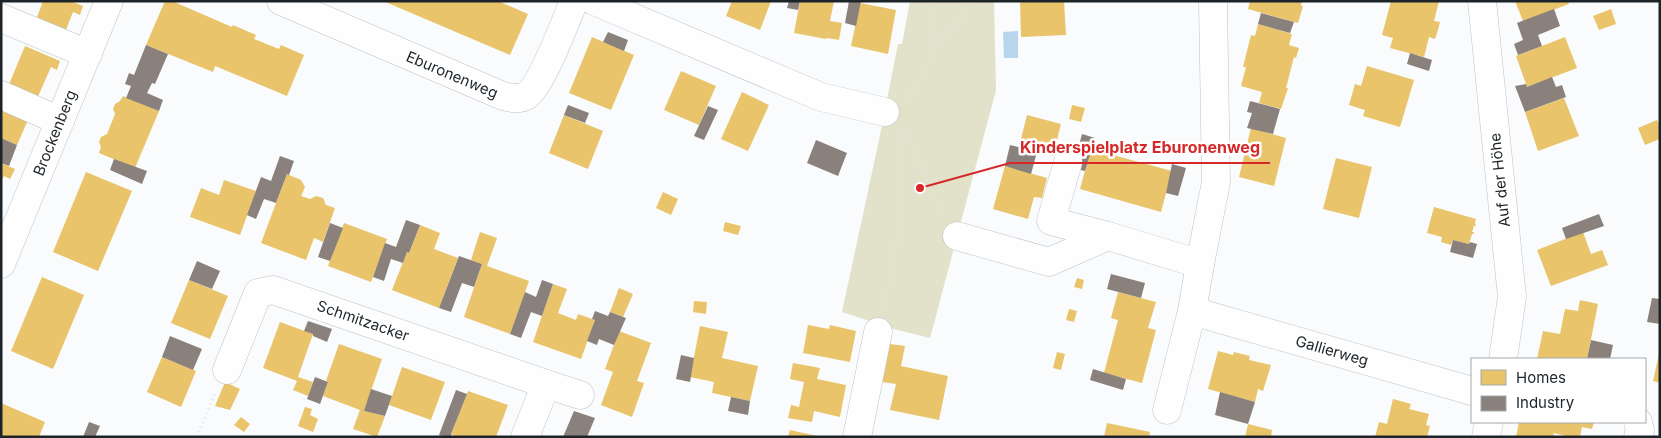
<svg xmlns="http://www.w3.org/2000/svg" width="1661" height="438" font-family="Inter,sans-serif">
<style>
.green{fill:#e2e1c9}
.water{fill:#b7d5ed}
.homes{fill:#e9c46a}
.industry{fill:#8a817c}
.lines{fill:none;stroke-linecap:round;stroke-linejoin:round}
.minor-casing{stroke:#bec2c5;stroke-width:29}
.path{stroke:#e2e3e4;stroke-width:3;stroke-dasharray:1 4;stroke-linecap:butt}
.minor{stroke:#fefeff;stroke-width:28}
.labels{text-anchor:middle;stroke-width:5;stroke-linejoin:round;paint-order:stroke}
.street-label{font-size:15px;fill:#1d2429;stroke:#fff}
.leader{fill:none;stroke:#d62828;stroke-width:2}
.callout-dot{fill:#d62828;stroke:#fff;stroke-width:2}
.callout-label{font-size:16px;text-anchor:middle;font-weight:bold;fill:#d62828;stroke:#fff;stroke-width:5;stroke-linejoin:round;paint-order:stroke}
</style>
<rect width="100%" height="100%" fill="#f9fbfd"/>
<path class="green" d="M910,1H994L996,90L930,338L894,329L842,312L879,140L898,44H902Z"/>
<path class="water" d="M1018,31V58H1004L1003,32Z"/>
<g class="homes">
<path d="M43,1H70L83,6L80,15L73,12L63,37L34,25Z"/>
<path d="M165,1H172L232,27L233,25L256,35L254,39L279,49L281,45L304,55L287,96L215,66L213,72L146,45Z"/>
<path d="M383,1H498L528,14L510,55Z"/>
<path d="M732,1H771L760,30L726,16Z"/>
<path d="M800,1H834L830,21L842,23L839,40L827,38L826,39L794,33Z"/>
<path d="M1020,1H1064L1066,35L1021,37Z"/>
<path d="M1250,1H1302L1301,6H1303L1298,23L1248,9Z"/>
<path d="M1391,1H1439L1434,21L1440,22L1438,30L1435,39L1429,37L1424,57L1390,48L1393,38L1382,35Z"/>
<path d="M1515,1H1568L1569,4L1523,21Z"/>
<path d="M860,3L896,10L888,54L851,46Z"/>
<path d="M1611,9L1616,24L1599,30L1593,16Z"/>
<path d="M1258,24L1292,34L1289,45L1299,48L1296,58L1294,57L1286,88H1288L1281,109L1259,103L1262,92L1241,86L1246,67H1243L1251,35L1255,36Z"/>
<path d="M592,37L634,55L611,110L569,93Z"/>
<path d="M1565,37L1577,68L1527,87L1516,56Z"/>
<path d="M25,46L60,61L57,70L51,67L36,101L7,89Z"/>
<path d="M1367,66L1414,80L1400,127L1363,116L1365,110L1349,105L1355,84L1361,86Z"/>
<path d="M681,71L716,86L699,125L664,110Z"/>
<path d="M742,92L769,105L748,151L721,139Z"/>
<path d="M123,96L159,111L135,168L99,153L101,147L99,142L101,137L107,134L115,114L113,109L115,104L120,101Z"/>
<path d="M1564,98L1579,136L1538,151L1525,112Z"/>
<path d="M1,99L28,120L17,145L1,138Z"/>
<path d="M1072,105L1085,108L1081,122L1069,119Z"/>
<path d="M564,115L603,131L588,169L549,153Z"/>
<path d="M1027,115L1061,124L1053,156L1019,147Z"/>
<path d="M1657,120L1660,126V139L1645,145L1638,128Z"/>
<path d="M1251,128L1286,138L1274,186L1239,177Z"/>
<path d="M1091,149L1172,171L1161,212L1080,189Z"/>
<path d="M1336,158L1372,167L1359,218L1323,209Z"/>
<path d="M1,163L15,169L10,179L4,176L1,181Z"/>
<path d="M1005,166L1047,178L1042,198L1034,197L1028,219L993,209Z"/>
<path d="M86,172L132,191L98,271L53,252Z"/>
<path d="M287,174L301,180L305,187L301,196L310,199L316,196L323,198L326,205L335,208L323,242L314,238L306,260L261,243Z"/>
<path d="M224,180L256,191L240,235L190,217L201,188L219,195Z"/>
<path d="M663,192L678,199L671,215L656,208Z"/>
<path d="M1434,207L1476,219L1475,223L1476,226H1474L1472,232H1474V234H1472L1469,244L1453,240L1451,245L1441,242L1442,237L1427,233Z"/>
<path d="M725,222L741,226L738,235L723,231Z"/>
<path d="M344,223L387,239L371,282L328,266Z"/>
<path d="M420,225L440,233L434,249L458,258L439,308L392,290L407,252L409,253Z"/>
<path d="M480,232L497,238L487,266L529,281L510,334L464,317L482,264L471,260Z"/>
<path d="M1583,232L1591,254L1602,250L1608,265L1551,286L1537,250Z"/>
<path d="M42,277L84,295L53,369L11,351Z"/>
<path d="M1077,278L1084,280L1082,289L1074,287Z"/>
<path d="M189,280L228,296L210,339L171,323Z"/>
<path d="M553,284L567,289L558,313L576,320L578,314L595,320L581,359L533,342Z"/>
<path d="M619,288L633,294L623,317L610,312Z"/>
<path d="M1118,292L1156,302L1148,328L1156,330L1142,383L1104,373L1118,320L1111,318Z"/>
<path d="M1580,300L1598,304L1587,359H1537L1543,331L1560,334L1565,309L1578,311Z"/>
<path d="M694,301L707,302L706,314L693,312Z"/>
<path d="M1069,309L1077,311L1074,322L1066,320Z"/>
<path d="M280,322L313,334L298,377L313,382L308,396L293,390L297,381L263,368Z"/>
<path d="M808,325L829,329L830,325L856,331L850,362L803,353Z"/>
<path d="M700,326L728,332L722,358L758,366L750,401L712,393L714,382L690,377Z"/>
<path d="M619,331L651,343L637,381L644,383L632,417L601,405L613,372L605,369Z"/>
<path d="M339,344L382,359L364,411L385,416L377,437L353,429L360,410L323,396L328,382L326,381Z"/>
<path d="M890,344L905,346L901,366L948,376L939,420L890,410L896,384L882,382Z"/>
<path d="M1218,351L1233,355L1234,352L1250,356L1249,360L1271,365L1263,391L1258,389L1255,402L1208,389Z"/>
<path d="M1057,352L1065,354L1061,370L1053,368Z"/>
<path d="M1659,354H1660V383L1653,381Z"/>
<path d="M162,357L196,371L181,407L147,392Z"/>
<path d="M793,363L820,368L817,379L846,385L840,417L814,411L812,422L788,418L791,405L799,407L804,382L790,379Z"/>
<path d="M402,367L445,382L431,420L389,405Z"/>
<path d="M225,382L240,389L230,410L215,406Z"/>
<path d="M468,391L508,405L496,437H457L451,434Z"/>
<path d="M1393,399L1411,404L1409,409L1429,414L1426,425L1430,426L1427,437H1375L1379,422L1387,424Z"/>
<path d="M1,403L45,422L39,437H1Z"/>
<path d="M305,407L312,409L310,415L318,419L313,432L298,426Z"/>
<path d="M241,417L250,424L244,432L234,425Z"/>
<path d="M1519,422H1594L1592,429L1582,427L1580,437H1570L1554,433L1553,437H1516Z"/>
<path d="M1107,423L1150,432L1149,437H1104Z"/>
<path d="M1248,424L1272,430L1271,437H1245Z"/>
<path d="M790,430L817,436V437H788Z"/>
</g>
<g class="industry">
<path d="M789,1H800L798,10L787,8Z"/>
<path d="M849,1H861L856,26L845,23Z"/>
<path d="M1554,9L1560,26L1538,35L1542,46L1518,55L1514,44L1523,40L1517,23Z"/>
<path d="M1261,13L1294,22L1290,33L1258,24Z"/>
<path d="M608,32L628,40L624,51L603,42Z"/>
<path d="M146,45L168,54L155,84L152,83L147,93L163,100L159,111L126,98L131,86L125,84L129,73L134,75Z"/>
<path d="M1410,53L1432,60L1429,71L1407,64Z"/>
<path d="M1552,77L1556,87L1562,85L1566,97L1525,112L1515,86L1526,84L1527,87Z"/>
<path d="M1250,101L1280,109L1273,134L1247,128L1252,113L1247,112Z"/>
<path d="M568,105L589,113L585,123L564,115Z"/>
<path d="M708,106L718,110L704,140L694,136Z"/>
<path d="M1082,134L1095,138L1085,171L1073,168Z"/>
<path d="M1,138L17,145L9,166L1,163Z"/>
<path d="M816,140L847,153L838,176L807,163Z"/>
<path d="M1010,145L1037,152L1031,174L1005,166Z"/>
<path d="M280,156L294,161L289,175L287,174L276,203L264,199L256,219L247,215L261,177L271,181Z"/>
<path d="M114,159L147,171L142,184L110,170Z"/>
<path d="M1172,164L1186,168L1178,196L1166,193Z"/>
<path d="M1599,214L1604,226L1566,239L1562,228Z"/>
<path d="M406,220L420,225L409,253L407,252L403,263L391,259L384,281L373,277L385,243L396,247Z"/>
<path d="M330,223L343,228L330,261L318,257Z"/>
<path d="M1453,240L1469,244L1470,242L1477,244L1473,258L1450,252Z"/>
<path d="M459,256L482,264L474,287L462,283L451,312L439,308Z"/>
<path d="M197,261L220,271L212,289L189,280Z"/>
<path d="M1111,274L1145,283L1141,298L1107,289Z"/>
<path d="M542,280L553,284L542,316L531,312L521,338L510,334L525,292L536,297Z"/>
<path d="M1652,298L1660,299V324L1647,322Z"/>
<path d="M595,311L608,316L610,312L626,318L614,345L599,339L597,345L587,341L595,320L592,319Z"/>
<path d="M308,321L332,329L327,342L313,336V334L304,331Z"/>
<path d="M170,336L202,349L193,370L162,357Z"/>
<path d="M1591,340L1613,345L1610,359H1587Z"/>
<path d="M681,355L694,358L690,382L676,379Z"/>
<path d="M1093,369L1126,379L1123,390L1090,380Z"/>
<path d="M315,377L328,382L320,404L307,399Z"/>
<path d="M371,389L392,396L385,416L364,411Z"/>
<path d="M456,390L467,394L451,434L452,437H444L439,435Z"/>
<path d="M1220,392L1255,402L1248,424L1215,415Z"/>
<path d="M731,397L750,401L748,415L728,411Z"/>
<path d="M574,411L595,418L587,437H563Z"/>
<path d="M89,422L100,426L95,437H83Z"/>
</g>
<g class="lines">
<g class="minor-casing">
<g id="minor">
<path d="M281,1L503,96C511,98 518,100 526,96C541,87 566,20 574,1"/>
<path d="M594,1L821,97L885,112"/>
<path d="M1482,1L1512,297L1503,359"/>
<path d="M1,18L88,54"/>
<path d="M1,95L60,121"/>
<path d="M1068,162L1051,221L1108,236"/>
<path d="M957,236L1049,262L1108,236L1200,264L1192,311L1472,391"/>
<path d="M1,264L109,1"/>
<path d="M1200,264L1216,182L1213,1"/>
<path d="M227,370L258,293L273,290L546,384L525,437"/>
<path d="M546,384L580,395"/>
<path d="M1167,410L1192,311"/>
<path d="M1638,422L1640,430L1638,437"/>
<path d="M857,437L878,332"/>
<path d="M1486,437L1489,422"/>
</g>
</g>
<g class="path">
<path d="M937,40L958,25L968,1"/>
<path d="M907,100L930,62L937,41L931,1"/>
<path d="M903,130C920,156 929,187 941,215"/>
<path d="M884,307C891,278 898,247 900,217C902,191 893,157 901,133"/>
<path d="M197,437L215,394"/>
</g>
<use href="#minor" class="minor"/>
</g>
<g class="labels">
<g class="street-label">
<text transform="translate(452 75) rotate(23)" y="5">Eburonenweg</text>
<text transform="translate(55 133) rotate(-68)" y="5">Brockenberg</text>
<text transform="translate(1500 180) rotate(-96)" y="5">Auf der Höhe</text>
<text transform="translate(363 321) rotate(19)" y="5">Schmitzacker</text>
<text transform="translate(1332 351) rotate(16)" y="5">Gallierweg</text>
</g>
</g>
<path class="leader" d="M920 188L1010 163H1270"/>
<circle class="callout-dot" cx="920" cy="188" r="5"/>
<g class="callout-label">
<text x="1140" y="153">Kinderspielplatz Eburonenweg</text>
</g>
<rect width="1661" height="438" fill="none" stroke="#1d2429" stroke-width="5"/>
<rect x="1471" y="358" width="175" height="65" fill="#ffffff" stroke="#a5a7a9"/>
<rect x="1481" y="370" width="25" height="15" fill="#e9c46a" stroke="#a5a7a9"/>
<text x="1516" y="383" font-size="15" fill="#1d2429">Homes</text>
<rect x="1481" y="396" width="25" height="15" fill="#8a817c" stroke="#a5a7a9"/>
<text x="1516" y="408" font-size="15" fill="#1d2429">Industry</text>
</svg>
